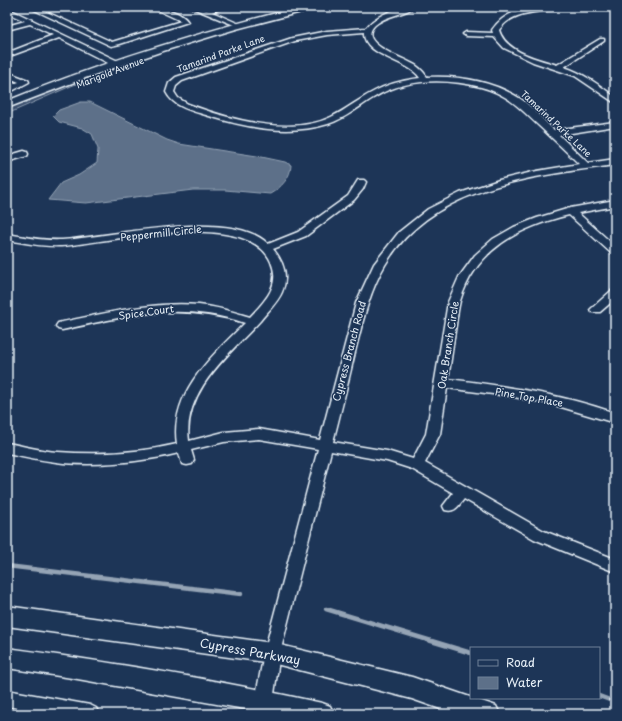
<svg xmlns="http://www.w3.org/2000/svg" width="622" height="721" font-family="'Playpen Sans',sans-serif">
<style>
.green{fill:#374d6c;stroke:#909fb2}
.water{fill:#5d7089;stroke:#95a4b5}
.lines{fill:none;stroke-linecap:round;stroke-linejoin:round}
.stream{stroke:#95a4b5;stroke-width:4.5}
.minor-casing{stroke:#e8f1f8;stroke-width:3}
.major-casing{stroke:#e8f1f8;stroke-width:3}
.minor{fill:#1d3557;fill-rule:evenodd}
.major{fill:#1d3557;fill-rule:evenodd}
.labels{text-anchor:middle;stroke-width:3;stroke-linejoin:round;paint-order:stroke}
.far-street-label{font-size:9px;fill:#e8f1f8;stroke:#1d3557}
.street-label{font-size:10px;fill:#e8f1f8;stroke:#1d3557}
.near-street-label{font-size:12px;fill:#e8f1f8;stroke:#1d3557}
</style>
<rect width="100%" height="100%" fill="#1d3557"/>
<filter id="ink" filterUnits="userSpaceOnUse"><feTurbulence type="fractalNoise" baseFrequency=".025" numOctaves="2"/><feDisplacementMap in="SourceGraphic" scale="8" xChannelSelector="R" yChannelSelector="G"/><feConvolveMatrix kernelMatrix="1 2 1 2 8 2 1 2 1" color-interpolation-filters="sRGB"/></filter>
<g filter="url(#ink)">
<path class="green" d="M169,48L71,86L7,114V108L63,83Z"/>
<path class="water" d="M81,102H90L167,140L179,144L257,156L285,162L291,165C291,177 281,188 270,194L225,190H193L86,203L48,200L61,183L79,175L97,163L98,149L92,134L82,128L59,122L53,116L59,110Z"/>
<g class="lines">
<g class="stream">
<path d="M7,566L241,594"/>
<path d="M326,609L471,653"/>
<path d="M599,696L615,702"/>
</g>
<g class="minor-casing">
<g id="minor">
<path d="M28,7H36L112,42L181,21L151,7C162,7 182,12 188,22L120,44L111,46Z"/>
<path d="M190,7H199L206,10L215,7H225L212,12L244,26L239,27Z"/>
<path d="M404,7H414C404,15 386,15 375,25C356,43 401,57 411,63C418,66 423,71 427,77C460,75 498,82 525,102C535,110 544,121 554,130L615,122V126L559,135L588,163L615,159V165C533,176 431,186 385,265C370,290 363,320 356,348C349,379 341,410 333,442L387,451L413,459L426,434L448,302L459,277L475,255L493,239L514,227L537,218L570,208L615,200V206L578,213L615,246V254L611,253L569,215C519,227 476,249 460,301C458,309 457,317 456,325C453,343 451,361 448,379C505,386 561,394 615,413V423L551,404L508,396L447,388L440,434L425,463L544,531L615,559V572L534,539L464,499C458,506 455,513 445,510L443,506L453,493L412,469L387,461L331,451L280,653L273,701L269,714H251L255,701L264,653L318,449L259,439L224,442L191,450L194,460L192,464L187,465L182,464L179,453C144,462 91,467 56,462C39,460 23,456 7,453V443C24,446 41,451 58,452C97,455 139,453 177,444C169,393 213,355 245,323C177,301 128,316 62,330L58,329L56,326L58,323L62,322C107,313 153,301 199,305C217,307 234,312 250,317C266,300 281,285 271,262C248,207 107,243 61,246C43,247 25,243 7,240V234C25,237 43,241 62,240C110,237 232,207 268,244L298,232L348,196L358,180H364L366,182L363,189L354,200L306,236L273,249C283,261 289,276 282,292C278,302 267,312 260,321C230,354 182,391 189,441L224,432L259,429L320,440L356,303L374,264L399,232L428,209L460,193L499,180L537,171L579,164C566,151 552,138 538,125C519,107 507,94 481,87C445,78 405,78 373,98C358,107 345,119 328,124C289,136 248,128 209,116C194,111 174,108 166,92L169,83L176,77L292,38L327,31L366,28C375,16 390,11 404,7ZM364,32C362,56 409,60 420,78C404,80 387,84 373,92C359,99 346,110 331,117C290,137 228,119 188,104L178,98L174,92L176,86L182,81L295,41L327,35Z"/>
<path d="M545,7H559L556,9C535,13 512,11 499,30C505,52 538,59 557,65L600,39H604V41L564,67C583,73 599,85 615,97V103L575,76L533,62L504,48L494,37L466,36L463,34L466,32L493,33L492,30C506,10 522,10 545,7Z"/>
<path d="M7,8L118,61L119,63L115,65H112L59,38L7,57V53L53,35L30,24L7,30V26L25,21L7,13Z"/>
<path d="M7,72L28,80L29,82L12,91H7V86L19,82L7,77Z"/>
<path d="M24,151L27,152L28,154L27,156L7,162V156Z"/>
<path d="M615,290V299L600,312H592L590,310L592,308L611,291Z"/>
<path d="M7,690L90,705L96,708L99,714H46L7,706Z"/>
</g>
</g>
<g class="major-casing">
<g id="major">
<path d="M300,7H314L313,9L236,29L160,52L85,78L7,108V101C102,62 200,32 300,7Z"/>
<path d="M7,606L272,643L412,677L496,706L500,714H455L412,699L272,663L7,626Z"/>
<path d="M7,648C112,662 218,680 322,703L330,706L334,714H272L72,678L7,668Z"/>
</g>
</g>
<use href="#minor" class="minor"/>
<use href="#major" class="major"/>
</g>
</g>
<g class="labels">
<g class="far-street-label">
<text transform="translate(221 54) rotate(-20)" y="3">Tamarind Parke Lane</text>
<text transform="translate(110 73) rotate(-21)" y="3">Marigold Avenue</text>
<text transform="translate(556 124) rotate(43)" y="3">Tamarind Parke Lane</text>
</g>
<g class="street-label">
<text transform="translate(161 233) rotate(-6)" y="4">Peppermill Circle</text>
<text transform="translate(146 312) rotate(-8)" y="4">Spice Court</text>
<text transform="translate(448 345) rotate(-81)" y="4">Oak Branch Circle</text>
<text transform="translate(349 351) rotate(-75)" y="4">Cypress Branch Road</text>
<text transform="translate(529 397) rotate(10)" y="4">Pine Top Place</text>
</g>
<g class="near-street-label">
<text transform="translate(250 652) rotate(10)" y="4">Cypress Parkway</text>
</g>
</g>
<rect width="622" height="721" fill="none" stroke="#1d3557" stroke-width="24"/>
<rect x="12" y="12" width="598" height="697" fill="none" stroke="#e8f1f8" stroke-width="1.5" filter="url(#ink)"/>
<rect x="470" y="647" width="130" height="52" fill="#1d3557" stroke="#6e8097"/>
<rect x="478" y="660" width="20" height="6" fill="#1d3557" stroke="#6e8097"/>
<text x="506" y="667" font-size="12" fill="#e8f1f8">Road</text>
<rect x="478" y="677" width="20" height="12" fill="#5d7089" stroke="#6e8097"/>
<text x="506" y="687" font-size="12" fill="#e8f1f8">Water</text>
</svg>
